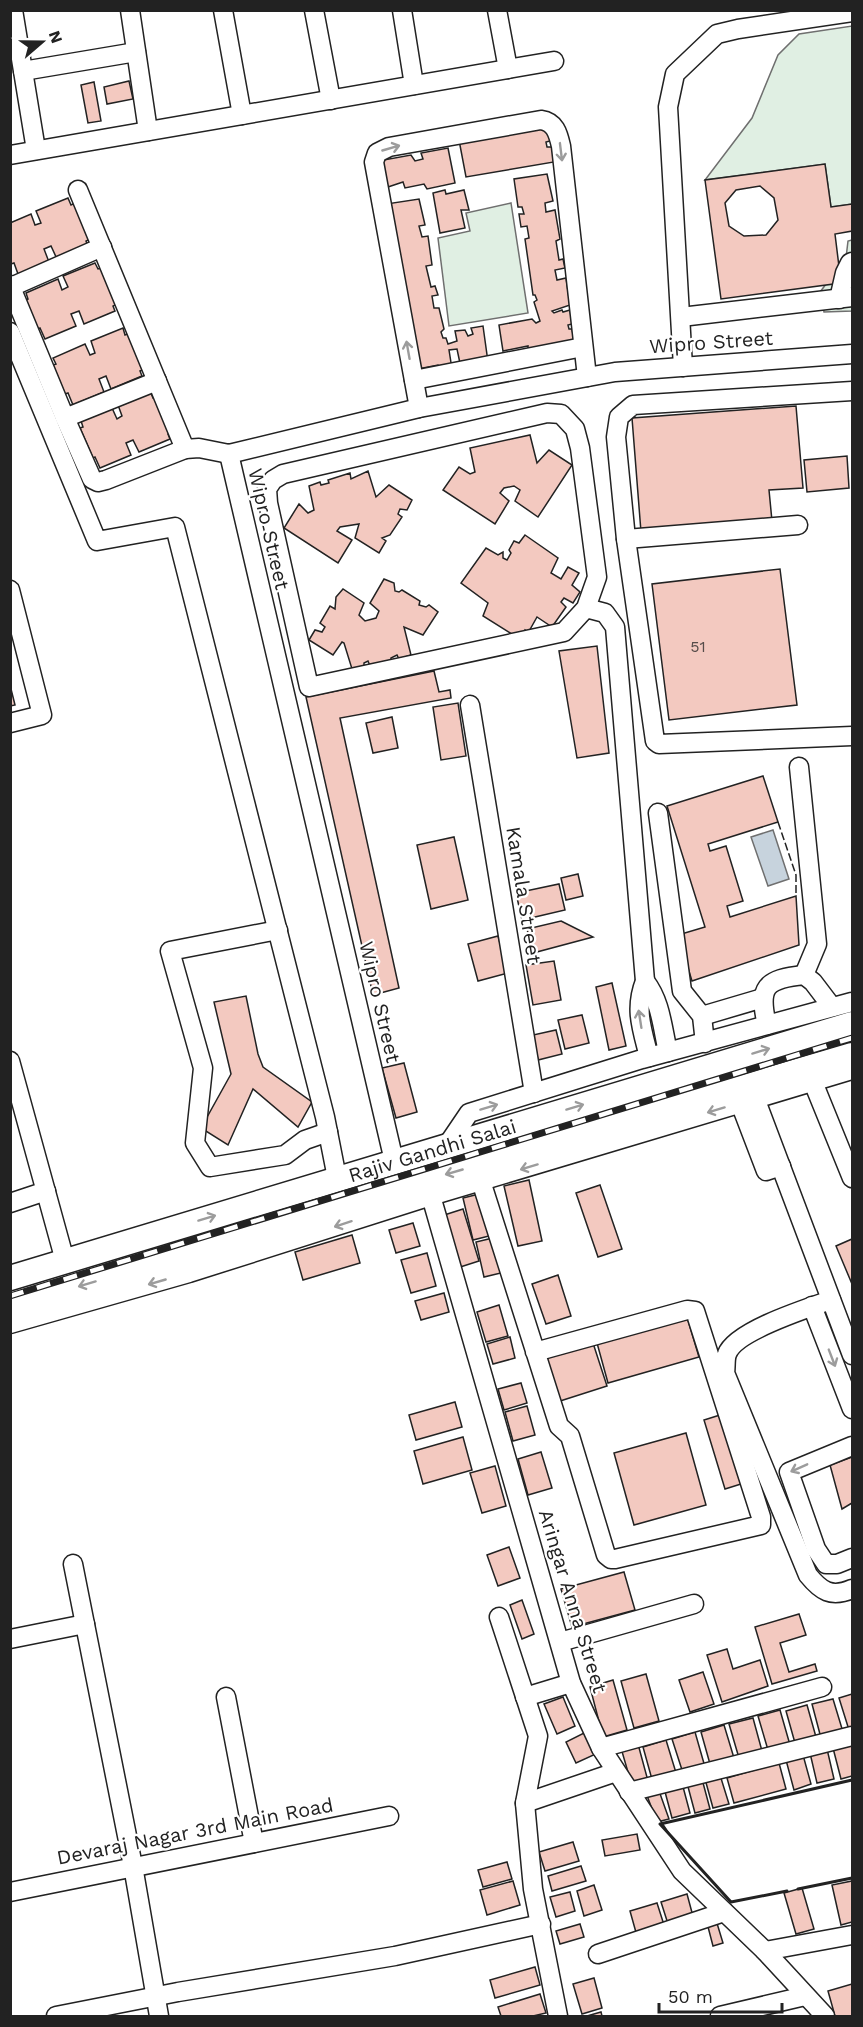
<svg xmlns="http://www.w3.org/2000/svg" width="863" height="2027" font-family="'Work Sans',sans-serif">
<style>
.green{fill:#e0efe3;stroke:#6f6f6f;stroke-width:1.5}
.water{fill:#c7d3dd;stroke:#6f6f6f;stroke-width:1.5}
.building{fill:#f3c9c0;stroke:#222;stroke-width:1.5;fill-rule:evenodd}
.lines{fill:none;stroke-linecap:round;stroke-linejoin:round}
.minor-casing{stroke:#222;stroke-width:21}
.major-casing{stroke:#222;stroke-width:27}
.minor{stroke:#fff;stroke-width:18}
.major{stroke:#fff;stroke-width:24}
.rail-casing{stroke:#222;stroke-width:7}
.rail{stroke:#fff;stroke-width:4.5;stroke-dasharray:14;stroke-linecap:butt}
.fence{stroke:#222;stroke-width:1.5;stroke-dasharray:8 3;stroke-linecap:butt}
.wall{stroke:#222;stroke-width:3}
.oneway{stroke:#9c9c9c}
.labels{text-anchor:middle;stroke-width:4.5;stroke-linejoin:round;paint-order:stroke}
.number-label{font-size:16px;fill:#564c4a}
.street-label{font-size:20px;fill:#222;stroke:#fff}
</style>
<rect width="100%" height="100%" fill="#fff"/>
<g class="green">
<path d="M852,26V204L831,207L825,164L705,180L752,118L778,55L799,34Z"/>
<path d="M511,203L528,313L449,326L438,238L470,231L466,213Z"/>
<path d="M852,240V311L824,312L820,292L846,258L848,241Z"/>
</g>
<path class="water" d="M773,830L789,879L768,886L751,837Z"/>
<g class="building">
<path d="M129,81L133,99L107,104L104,87Z"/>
<path d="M94,82L101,121L88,123L81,85Z"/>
<path d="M548,126L550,141L546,142L547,147H552L554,162L466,177L459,140Z"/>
<path d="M448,148L455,183L427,189L424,184L405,188L403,182L385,188L378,161L411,155L415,161L423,159L421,153Z"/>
<path d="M825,164L831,207L852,204V231L835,234L841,283L721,299L705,180ZM760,186L774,198L778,220L766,235L744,236L729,226L725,203L736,190Z"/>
<path d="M547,174L553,201L545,203L546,212L555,210L560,239L556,241L559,260L563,259L565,268L555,270L557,280L566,278L570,305L552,311L554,313L562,310L563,312L570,310L572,324L568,325L569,329H572L575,345L528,355V346L503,351L499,325L532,319L536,323L540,321L534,302L537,300L535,295H533L525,239L529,238L527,226L521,227L519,214H524L522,207H518L514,179Z"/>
<path d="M445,190L446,194L464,190L469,210H461L465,228L440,233L433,193Z"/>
<path d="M68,198L71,205L75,203L90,239L86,241L88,246L57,259L51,246L44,249L49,262L18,274L14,263L11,264L10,223L31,214L35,225L41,223L36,211Z"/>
<path d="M419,199L425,225L419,226L422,237L428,236L432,265L426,266L431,287L435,286L438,295L432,296L434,308H439L444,329L441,332L443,338H446L448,344L457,341L455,331L465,330L468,336L473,334L471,328L483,326L488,362L461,368L457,349L449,350L452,369L442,373L438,365L418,369L386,204Z"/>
<path d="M95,263L98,269L102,268L117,304L113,306L115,311L84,324L79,311L71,314L76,326L45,339L40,328L38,329L26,300L28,299L26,293L58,279L62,290L68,287L63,276Z"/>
<path d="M123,328L125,335L130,333L145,369L140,371L142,376L111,389L106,376L99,379L104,392L73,405L68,393L65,394L53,365L56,364L53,358L85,344L90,355L95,353L91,341Z"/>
<path d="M150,391L153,398L157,396L172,432L168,434L170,439L139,452L133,440L126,443L131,455L100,468L95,457L93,458L80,428L83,427L81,421L112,408L117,419L122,416L118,405Z"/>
<path d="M796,406L803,488L769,490L772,521L641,532L632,418Z"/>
<path d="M530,435L537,463L549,450L572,465L538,517L515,501L520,490L514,486L504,488L500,493L509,501L495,524L443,490L459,467L470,474L475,472L470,448Z"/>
<path d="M847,456L849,488L807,492L804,460Z"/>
<path d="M368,471L376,497L389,485L412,500L407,510L400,509L398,514L402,517L390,535L382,538L386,541L379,553L355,538L359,524L340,527L337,531L352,540L338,563L284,528L299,504L308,513L314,510L309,486L320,482L321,485L329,483L328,480L350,473L351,479Z"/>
<path d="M525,535L558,558L551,573L561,579L568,567L579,573L572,585L580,592L573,603L564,598L561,602L566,607L552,627L537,617L528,633L525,630L520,639L483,616L488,603L461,583L486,548L498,555L503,552V558L507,560L511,553L509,550L514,541L519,543Z"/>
<path d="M780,569L797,705L669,720L652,584Z"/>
<path d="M384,579L394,583L395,591L399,592L402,590L420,601L419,605L426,607L429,605L438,612L423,635L404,627L411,655L399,659L397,655L391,658V662L370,666L368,661L364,663V667L352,669L344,643L342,642L333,655L309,640L315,630L322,632L325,627L320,623L330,606L335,609L336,597L343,589L364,603L359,615L365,621L376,618L379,611L370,603Z"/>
<path d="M597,646L609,753L577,758L559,651Z"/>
<path d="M434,671L439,692L450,690L451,698L340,718L399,988L373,995L306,697Z"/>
<path d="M10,685L15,705L10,706Z"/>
<path d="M458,703L466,756L441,760L433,707Z"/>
<path d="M392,717L398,748L373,753L366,723Z"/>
<path d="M763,776L778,822L708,844L710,851L726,846L743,901L727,906L730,917L796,896L799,945L692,981L678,935L705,927L667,806Z"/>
<path d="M454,837L468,900L431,909L417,845Z"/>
<path d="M578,874L583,896L566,900L561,878Z"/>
<path d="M559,884L565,910L522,920L516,893Z"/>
<path d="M561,921L593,937L533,953L527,929Z"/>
<path d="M498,936L508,973L478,981L468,944Z"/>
<path d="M554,961L561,1000L533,1005L526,965Z"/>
<path d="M612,983L626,1046L609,1050L596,987Z"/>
<path d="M246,996L258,1054L263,1067L312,1102L298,1127L253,1089L228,1145L201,1128L231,1074L214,1002Z"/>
<path d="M582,1015L589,1043L565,1049L558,1020Z"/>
<path d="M556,1030L562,1054L538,1060L533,1035Z"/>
<path d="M404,1063L417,1112L396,1118L382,1068Z"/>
<path d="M529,1180L542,1241L518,1246L504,1186Z"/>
<path d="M600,1185L622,1249L598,1257L576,1193Z"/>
<path d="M483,1193L493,1235L473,1240L463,1198Z"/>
<path d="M463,1209L479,1261L454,1269L438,1217Z"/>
<path d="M413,1223L420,1246L396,1253L389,1230Z"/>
<path d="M352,1235L360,1263L303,1280L295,1252Z"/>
<path d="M497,1237L505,1272L484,1277L476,1242Z"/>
<path d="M852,1239V1284L836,1246Z"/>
<path d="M427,1253L436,1286L411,1293L401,1260Z"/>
<path d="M558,1275L571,1316L546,1324L532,1284Z"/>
<path d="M444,1293L449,1312L421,1320L415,1301Z"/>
<path d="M499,1305L508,1336L486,1342L477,1312Z"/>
<path d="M687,1317L699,1357L608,1383L597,1343Z"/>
<path d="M510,1337L515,1358L493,1364L487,1344Z"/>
<path d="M593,1343L607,1386L557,1402L544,1359Z"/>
<path d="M521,1383L527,1403L504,1410L498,1389Z"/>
<path d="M455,1402L462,1427L416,1440L409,1415Z"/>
<path d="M527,1406L535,1435L513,1441L505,1412Z"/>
<path d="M720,1415L741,1484L725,1489L704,1420Z"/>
<path d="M686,1433L706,1505L634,1525L614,1453Z"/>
<path d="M463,1437L472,1470L423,1484L414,1451Z"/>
<path d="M541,1452L552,1488L528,1495L518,1459Z"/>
<path d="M852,1457V1503L842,1509L830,1465Z"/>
<path d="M495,1466L506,1506L482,1513L470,1473Z"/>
<path d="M509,1547L520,1578L498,1586L487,1555Z"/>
<path d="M624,1572L635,1610L572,1627L561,1589Z"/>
<path d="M522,1600L534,1634L522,1639L510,1605Z"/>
<path d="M799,1614L806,1635L780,1643L789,1672L815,1664L817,1671L772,1684L755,1627Z"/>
<path d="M727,1649L733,1669L760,1660L768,1686L722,1702L707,1655Z"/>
<path d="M703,1672L714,1704L690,1712L679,1680Z"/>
<path d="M646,1674L659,1721L634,1728L621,1681Z"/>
<path d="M613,1680L627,1730L603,1737L590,1687Z"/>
<path d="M852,1694V1729L849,1730L839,1698Z"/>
<path d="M563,1697L575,1726L557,1734L544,1704Z"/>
<path d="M833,1699L843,1732L821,1738L812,1704Z"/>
<path d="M807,1705L816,1737L795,1743L786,1711Z"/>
<path d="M780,1710L790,1745L768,1750L758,1716Z"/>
<path d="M753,1718L762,1751L739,1758L729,1724Z"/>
<path d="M724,1725L734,1758L710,1764L701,1732Z"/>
<path d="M588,1731L598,1753L576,1763L566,1742Z"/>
<path d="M695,1732L705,1767L683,1773L672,1739Z"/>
<path d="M666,1740L677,1776L653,1783L643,1747Z"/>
<path d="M638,1744L648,1781L632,1786L621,1748Z"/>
<path d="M852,1744V1776L841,1779L833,1748Z"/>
<path d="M827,1749L834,1779L817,1783L810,1753Z"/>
<path d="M803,1755L811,1784L794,1790L786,1760Z"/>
<path d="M779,1763L786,1789L734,1803L727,1778Z"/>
<path d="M720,1775L729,1804L713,1808L705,1779Z"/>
<path d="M702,1779L710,1809L695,1813L687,1783Z"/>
<path d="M682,1783L690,1813L672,1818L664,1788Z"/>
<path d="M658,1788L669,1819L657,1822L646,1793Z"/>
<path d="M637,1834L640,1850L605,1856L602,1840Z"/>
<path d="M573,1842L579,1861L545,1871L539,1852Z"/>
<path d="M507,1862L512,1879L483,1887L478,1870Z"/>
<path d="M581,1866L586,1881L552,1891L548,1876Z"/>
<path d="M513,1881L520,1905L487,1915L480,1890Z"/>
<path d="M852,1881V1922L841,1925L832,1885Z"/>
<path d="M594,1885L602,1910L584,1916L577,1891Z"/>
<path d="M802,1888L814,1929L796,1934L784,1893Z"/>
<path d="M570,1892L575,1911L556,1917L550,1897Z"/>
<path d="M687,1894L694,1920L669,1927L661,1902Z"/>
<path d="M657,1903L665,1928L637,1936L630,1911Z"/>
<path d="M716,1920L723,1943L713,1946L707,1923Z"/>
<path d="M580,1924L584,1937L560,1944L556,1931Z"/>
<path d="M535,1967L540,1985L495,1998L490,1980Z"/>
<path d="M594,1978L602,2008L582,2014L573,1984Z"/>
<path d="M852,1984V2016H835L828,1991Z"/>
<path d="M540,1994L546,2013L533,2016H501L498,2007Z"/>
<path d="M601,2012L602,2016H587Z"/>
</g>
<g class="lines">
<g class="minor-casing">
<g id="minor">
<path d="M13,10L36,150"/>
<path d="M130,10L148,131"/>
<path d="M223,10L242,115"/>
<path d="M314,10L331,100"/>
<path d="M402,10L414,85"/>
<path d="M497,10L508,69"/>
<path d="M23,71L136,52"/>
<path d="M10,155L554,61"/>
<path d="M10,285L65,418L92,479L98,482L106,480L185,449L78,190"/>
<path d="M11,287L102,247"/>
<path d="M839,299L845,273L850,263L852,262"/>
<path d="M681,317L852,297"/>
<path d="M10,332L97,541L175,527L325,1117L337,1178"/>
<path d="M683,367L668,107L675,74L717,34L738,29L852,12"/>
<path d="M414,380L583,347"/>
<path d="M852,391L633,405L619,417L616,437L626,539L655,741L659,744L852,736"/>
<path d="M419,408L374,162L377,153L389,147L541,120C555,122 558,133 561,146L587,377"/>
<path d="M65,418L157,381"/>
<path d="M185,449L199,448L229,454L419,408L615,372L852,354"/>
<path d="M229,454L394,1161"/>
<path d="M626,539L798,525"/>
<path d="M10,590L42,715L10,723"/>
<path d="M586,608L564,632L309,687L268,503L267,489L273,480L283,474L547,413L561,414L575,429L580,448L597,577L586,608L605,613L615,627L645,981C634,1009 642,1029 649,1057"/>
<path d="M470,705L534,1093"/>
<path d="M799,767L817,944L804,975"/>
<path d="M658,813L682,991L702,1016L705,1043"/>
<path d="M278,930L170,951L203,1068L195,1143L210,1167L285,1155L305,1140L328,1132"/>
<path d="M645,981C661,1002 662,1026 668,1052"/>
<path d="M702,1016L763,998"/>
<path d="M767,1025C758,987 765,979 804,975L813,982L832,1007"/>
<path d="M10,1061L65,1261"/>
<path d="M813,1082L852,1178"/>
<path d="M755,1098L852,1355"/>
<path d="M740,1103L766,1171L781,1166"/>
<path d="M448,1144L469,1113L642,1059L852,1002"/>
<path d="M481,1181L559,1426L570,1436L606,1555L611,1559H615L761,1525V1517L695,1311L687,1310L535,1352"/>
<path d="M431,1196L571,1683L601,1748L682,1871L765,1951L825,2016"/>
<path d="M10,1203L46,1191"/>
<path d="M831,1300C808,1308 735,1331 727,1354C725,1359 726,1367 725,1373L808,1575C821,1591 831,1598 852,1589"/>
<path d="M812,1306L852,1409"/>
<path d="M10,1324L189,1273L431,1196L852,1070"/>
<path d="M852,1446L789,1472L816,1549L826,1564H837L852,1558"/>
<path d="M73,1564L133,1866L159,2016"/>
<path d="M499,1617L538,1736L525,1803L616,1772"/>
<path d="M10,1639L85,1624"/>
<path d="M560,1642L694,1604"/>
<path d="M226,1697L254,1843"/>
<path d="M525,1697L571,1683"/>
<path d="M601,1748L822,1687"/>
<path d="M629,1792L852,1736"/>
<path d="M525,1803L533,1889L558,2016"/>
<path d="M10,1892L389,1816"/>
<path d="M765,1951L852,1935"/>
<path d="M598,1954L724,1912"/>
<path d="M56,2016L178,1992L395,1956L541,1924"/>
<path d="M720,2016L805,1996"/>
</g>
</g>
<g class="major-casing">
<g id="major">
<path id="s1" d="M10,1278L852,1024"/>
<path d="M10,1308L435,1178L852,1055"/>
</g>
</g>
<use href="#minor" class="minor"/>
<use href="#major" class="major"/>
<g class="rail-casing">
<path id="rail" d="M10,1296L852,1038"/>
</g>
<use href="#rail" class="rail"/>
<path class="fence" d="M778,822L796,875V896"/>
<g class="wall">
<path d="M798,1889L852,1878"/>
<path d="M787,1891L731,1902L660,1824L852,1780"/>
</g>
</g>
<defs><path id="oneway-shaft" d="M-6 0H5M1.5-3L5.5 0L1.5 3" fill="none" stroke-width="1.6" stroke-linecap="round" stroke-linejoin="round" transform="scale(1.5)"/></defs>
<g class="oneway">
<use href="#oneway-shaft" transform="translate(391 148) rotate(-16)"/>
<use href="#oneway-shaft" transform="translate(561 152) rotate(83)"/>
<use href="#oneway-shaft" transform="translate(408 350) rotate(-100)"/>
<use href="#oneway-shaft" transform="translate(640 1019) rotate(-99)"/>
<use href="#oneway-shaft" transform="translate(761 1051) rotate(-17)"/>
<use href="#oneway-shaft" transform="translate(489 1107) rotate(-17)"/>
<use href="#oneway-shaft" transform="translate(575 1107) rotate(-17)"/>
<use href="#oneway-shaft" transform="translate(716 1110) rotate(163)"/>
<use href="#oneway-shaft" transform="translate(529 1167) rotate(163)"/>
<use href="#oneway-shaft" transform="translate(454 1172) rotate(164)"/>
<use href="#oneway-shaft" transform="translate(207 1218) rotate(-17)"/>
<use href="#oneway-shaft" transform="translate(343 1224) rotate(162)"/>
<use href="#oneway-shaft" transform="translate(157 1282) rotate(164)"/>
<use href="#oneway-shaft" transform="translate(87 1284) rotate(163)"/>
<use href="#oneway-shaft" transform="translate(832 1358) rotate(69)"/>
<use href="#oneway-shaft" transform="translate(799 1468) rotate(156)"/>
</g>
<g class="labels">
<g class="number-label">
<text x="698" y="652">51</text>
</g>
<g class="street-label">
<text transform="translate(711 342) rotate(-4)" y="7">Wipro Street</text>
<text transform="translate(269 529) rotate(77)" y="7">Wipro Street</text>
<text transform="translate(524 895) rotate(81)" y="7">Kamala Street</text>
<text transform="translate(380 1002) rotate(77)" y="7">Wipro Street</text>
<text dy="7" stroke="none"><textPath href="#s1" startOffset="441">Rajiv Gandhi Salai</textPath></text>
<text transform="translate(573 1601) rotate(73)" y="7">Aringar Anna Street</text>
<text transform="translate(195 1831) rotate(-11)" y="7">Devaraj Nagar 3rd Main Road</text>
</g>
</g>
<rect width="863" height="2027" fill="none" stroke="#222222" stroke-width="24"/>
<g transform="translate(42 42) rotate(70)" stroke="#ffffff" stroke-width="4.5" paint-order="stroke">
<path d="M0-4.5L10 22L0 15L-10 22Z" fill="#222222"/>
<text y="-9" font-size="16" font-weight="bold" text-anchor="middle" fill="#222222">N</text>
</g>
<path d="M659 2003v9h123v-9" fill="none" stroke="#222222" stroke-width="3"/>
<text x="668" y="2003" font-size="18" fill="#222222" stroke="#ffffff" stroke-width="4.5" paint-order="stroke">50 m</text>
</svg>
